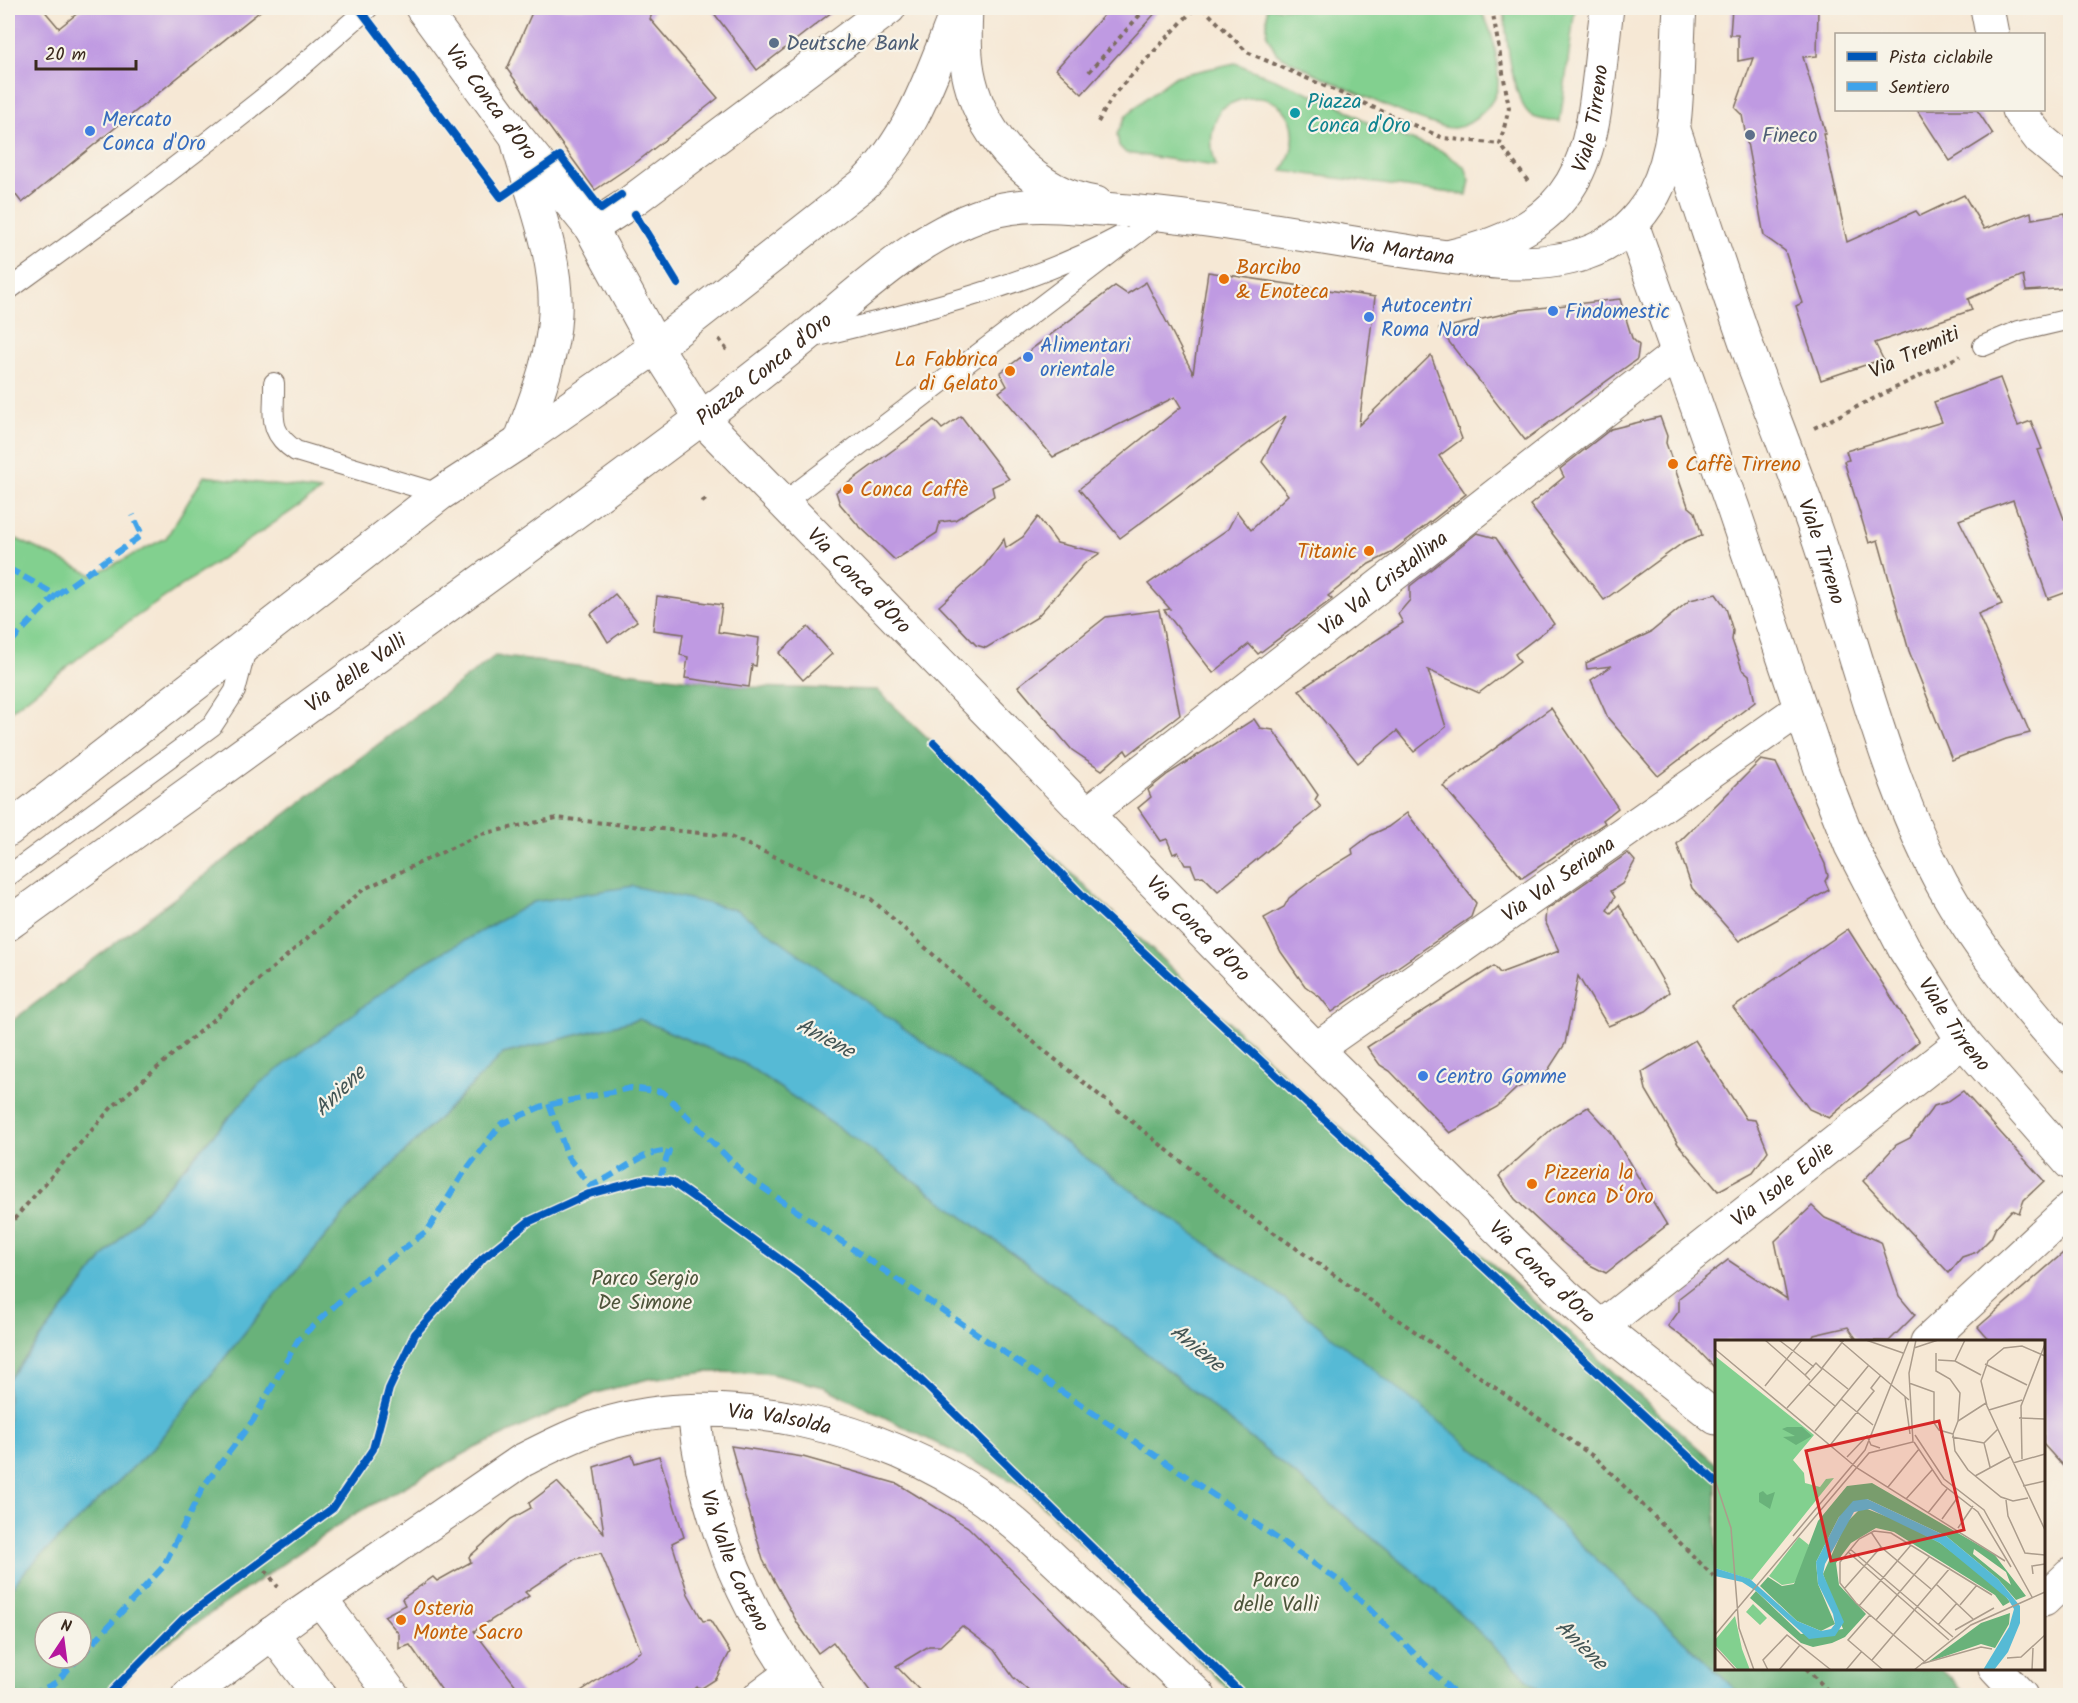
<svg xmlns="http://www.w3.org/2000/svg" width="2078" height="1703" font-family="Kalam,sans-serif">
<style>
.green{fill:#82d08f;stroke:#5e7d56;stroke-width:1.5}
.forest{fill:#69b27a;stroke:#526e4c;stroke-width:1.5;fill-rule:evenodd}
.water{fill:#56bad5;stroke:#48727a;stroke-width:1.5}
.building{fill:#bf9ae2}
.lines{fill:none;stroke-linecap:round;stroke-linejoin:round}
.service-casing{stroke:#7c6c5e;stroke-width:22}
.minor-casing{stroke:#7c6c5e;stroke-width:35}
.tertiary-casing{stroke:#7c6c5e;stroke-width:35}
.secondary-casing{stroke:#7c6c5e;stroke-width:35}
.path{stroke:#7c6c5e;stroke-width:4;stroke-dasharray:4.5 4.5;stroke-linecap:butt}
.service{stroke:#fff;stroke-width:20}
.minor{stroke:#fff;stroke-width:33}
.tertiary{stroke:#fff;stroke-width:33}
.secondary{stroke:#fff;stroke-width:33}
.quiet{stroke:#3fa3ea;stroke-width:6;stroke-dasharray:12 6;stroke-linecap:butt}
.cycleway-casing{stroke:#f7f3e8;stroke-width:11}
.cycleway{stroke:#0057b8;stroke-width:8}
.service-dot{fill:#5c6f8a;stroke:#f7f3e8;stroke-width:2}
.culture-dot{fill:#0f9aa8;stroke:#f7f3e8;stroke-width:2}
.shop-dot{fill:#3f7fe0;stroke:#f7f3e8;stroke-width:2}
.food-dot{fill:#e8710a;stroke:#f7f3e8;stroke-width:2}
.labels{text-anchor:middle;stroke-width:4.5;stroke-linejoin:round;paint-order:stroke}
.service-label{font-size:21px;fill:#4e5e75;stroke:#f7f3e8;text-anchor:start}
.street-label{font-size:21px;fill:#3b2a1e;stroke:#f7f3e8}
.culture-label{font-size:21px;fill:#0d838f;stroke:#f7f3e8;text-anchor:start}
.shop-label{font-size:21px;fill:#366cbe;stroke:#f7f3e8;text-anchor:start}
.food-label{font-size:21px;fill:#c56008;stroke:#f7f3e8;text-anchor:start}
.park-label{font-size:21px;fill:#4d543a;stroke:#f7f3e8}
.water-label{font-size:22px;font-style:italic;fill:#435555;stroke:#f7f3e8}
.inset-road{fill:none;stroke:#ab9c8c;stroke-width:1.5}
.view{fill:#d62828;fill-opacity:0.15;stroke:#d62828;stroke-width:3}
.inset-edge{fill:none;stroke:#3b2a1e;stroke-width:3}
</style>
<rect width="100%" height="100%" fill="#f7f3e8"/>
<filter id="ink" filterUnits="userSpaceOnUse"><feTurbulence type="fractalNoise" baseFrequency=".0167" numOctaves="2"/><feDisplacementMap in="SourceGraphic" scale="12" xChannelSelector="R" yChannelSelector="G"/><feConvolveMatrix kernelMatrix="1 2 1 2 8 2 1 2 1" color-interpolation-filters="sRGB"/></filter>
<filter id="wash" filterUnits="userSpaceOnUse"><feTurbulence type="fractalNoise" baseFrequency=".008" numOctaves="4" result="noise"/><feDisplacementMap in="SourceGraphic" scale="24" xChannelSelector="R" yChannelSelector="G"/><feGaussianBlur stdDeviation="1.35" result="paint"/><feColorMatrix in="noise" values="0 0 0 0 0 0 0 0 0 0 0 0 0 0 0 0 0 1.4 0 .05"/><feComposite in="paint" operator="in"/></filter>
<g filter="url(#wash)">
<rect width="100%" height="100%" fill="#f6e8d5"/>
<g class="green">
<path d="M1267,8H1478C1493,25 1498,59 1498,81C1499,101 1474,126 1454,128C1429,130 1305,69 1277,54L1267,35Z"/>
<path d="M1504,8H1575L1560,122C1552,121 1539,120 1532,116C1511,102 1506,32 1504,8Z"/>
<path d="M1235,63L1337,104L1373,126L1440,150L1465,167L1470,180L1467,195L1282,171C1315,119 1271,77 1221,109C1210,129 1209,144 1216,166L1126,153L1119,146L1117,134L1126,116L1146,98L1176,76Z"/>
<path d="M204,476L321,491L99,642L8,713V535L93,575L166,538Z"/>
</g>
<g class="forest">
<path d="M495,656L749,687L877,690L1347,1134L1716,1464V1668L1941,1669L1967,1695H1741L1509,1477L737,910L260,1083L103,1258L8,1380V1024Z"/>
<path d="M639,1019L745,1064L890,1163L1129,1339L1435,1589L1544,1695H1234L1024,1487L824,1387L767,1373L707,1372L648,1379L596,1393L473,1449L355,1514L140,1662L115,1695L8,1696V1592L27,1569L153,1448L257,1317L353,1204L503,1054ZM45,1622H81V1658H45Z"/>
</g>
<path class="water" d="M633,886L737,910L1285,1299L1509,1477L1741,1695H1544L1435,1589L1129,1339L890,1163L745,1064L639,1019L503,1054L353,1204L257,1317L153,1448L27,1569L8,1592V1380L103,1258L260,1083L415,968L533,902Z"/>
<g id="blocks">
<g class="building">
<path d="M8,8H42L59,28L84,8H264L22,203L8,185Z"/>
<path d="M534,8H654L650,19L718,98L638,161L595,190L507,69Z"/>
<path d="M710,8H837L757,70Z"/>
<path d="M1110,8H1160L1082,94L1056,69Z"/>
<path d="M1732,8H1818L1817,56L1803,57L1826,134H1823L1847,242L1916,211L1920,216L1964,195L1984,229L2031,212L2032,219L2065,213L2070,240V288L2026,291L2023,275L1968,299L1972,310L1875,343L1883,359L1821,380L1796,306L1802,303L1785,251L1764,236L1742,115L1735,108L1753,58L1738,61V35H1730Z"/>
<path d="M1917,110H1977L1993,134L1950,161Z"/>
<path d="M1208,272L1375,297L1359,425L1431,355L1462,439L1439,456L1466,494L1389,554L1369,564L1328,596L1332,599L1258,654L1249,644L1213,673L1164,610L1170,609L1148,584L1228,529L1237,512L1251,530L1288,495L1262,462L1286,416L1120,538L1079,489L1181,407L1175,397L1053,457L999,392L1007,386L1000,373L1115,286L1127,294L1146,282L1193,373Z"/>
<path d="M1620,299L1632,338L1639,345L1637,359L1525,440L1439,329L1521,310Z"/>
<path d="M2000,378L2018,426L2031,421L2042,449L2038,450L2064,519L2070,517V591L2048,599L2013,500L1959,520L2002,604L1978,614L2030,733L2006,739L1952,760L1909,651L1878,540L1869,543L1844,461L1849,460L1846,451L1942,422L1934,402Z"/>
<path d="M961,416L1009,479L992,487L994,496L955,520L940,522L937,533L895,560L858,525L840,504L836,492L934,420L942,429Z"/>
<path d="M1660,417L1667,436L1666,443L1688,506L1695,512L1702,535L1684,542L1604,600L1530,505L1564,477L1560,469L1611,429Z"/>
<path d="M1038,517L1057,543L1100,553L1084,564L1036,618L986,648L976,645L939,606L984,566L1004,539L1006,548L1023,537Z"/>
<path d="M1477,533L1496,538L1554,624L1515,654L1520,662L1479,693L1428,670L1446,727L1414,752L1397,731L1358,763L1299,690L1403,623L1398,614L1410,600V586Z"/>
<path d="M615,594L637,621L608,642L591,614Z"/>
<path d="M1716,594L1726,608L1733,631L1732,640L1742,669L1749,675L1755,702L1658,776L1608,718L1591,680L1612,666L1587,669L1586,663L1651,632L1690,600Z"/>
<path d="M657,596L722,605L718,632L759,638L756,666L752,665L749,687L685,678L688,657L680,655L683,634L653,630Z"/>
<path d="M1159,610L1180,715L1128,755L1125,750L1102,770L1072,750L1018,686L1106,617Z"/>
<path d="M808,627L832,654L803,680L779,653Z"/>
<path d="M1551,708L1618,808L1603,820L1605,823L1522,878L1443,786Z"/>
<path d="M1254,719L1260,728L1273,730L1318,795L1315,800L1321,807L1218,891L1203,876L1196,877L1191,865H1185L1178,852L1173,854L1167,839L1161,841L1138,808L1151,797L1148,790L1168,774Z"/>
<path d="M1761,760L1776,763L1825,864L1828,876L1825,881L1829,890L1739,941L1692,888L1677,844Z"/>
<path d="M1407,813L1476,903L1471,917L1332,1012L1320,997L1305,986L1281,952L1264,918L1284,907L1289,898L1323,872L1353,854L1352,849L1371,835L1388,827Z"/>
<path d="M1628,853L1635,861L1622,884L1611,891L1615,897L1607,910L1611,913L1619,905L1669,992L1646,1011L1608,1026L1578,976L1565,1044L1545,1075L1517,1088L1497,1107L1450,1133L1390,1071L1380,1065L1367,1047L1494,966L1500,973L1559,951L1545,921L1546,910Z"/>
<path d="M1848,929L1919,1041L1829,1118L1809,1109L1733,1008Z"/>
<path d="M1695,1040L1746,1119L1755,1120L1768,1151L1753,1172L1718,1191L1678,1144L1646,1090L1642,1072Z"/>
<path d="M1963,1091L2044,1181L2024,1200L2019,1213L2012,1210L1996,1227L1991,1238L1977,1252L1962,1257L1949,1273L1863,1181L1896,1145L1910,1138L1934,1106L1947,1102Z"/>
<path d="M1588,1107L1611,1132L1667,1225L1606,1273L1590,1265L1557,1238L1515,1199L1499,1176L1554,1127Z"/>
<path d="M1812,1206L1825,1218L1881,1242L1899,1296L1915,1315L1889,1341H1858L1848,1327L1814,1335L1811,1341H1716V1369L1694,1346L1668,1326L1679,1311V1298L1728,1260L1787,1299L1775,1241Z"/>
<path d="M2070,1247V1474L2043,1444V1341H1990L1978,1327Z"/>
<path d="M731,1446L803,1457L898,1484L968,1527L1137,1695H1033L1013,1677L994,1650L962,1626L940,1646H929L896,1666L924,1695H873L833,1642L818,1653L798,1624L763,1560Z"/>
<path d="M632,1455L635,1463L659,1456L684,1537L672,1543L688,1594L703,1621L710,1620L730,1652L716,1679L702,1688L696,1687L687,1695H575L641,1651L601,1553L575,1559L525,1592L529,1596L474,1631L523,1695H445L410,1645L399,1649V1634L384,1616L405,1605L402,1599L433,1577L437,1581L471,1562L469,1557L511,1519L531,1508L529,1503L557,1482L604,1533L594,1467Z"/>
</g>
</g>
</g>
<g filter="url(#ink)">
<use href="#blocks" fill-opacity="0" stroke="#7c6c5e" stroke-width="1.5"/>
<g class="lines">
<g class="service-casing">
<g id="service">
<path d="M8,290L136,197L209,141L280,85L368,8"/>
<path d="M814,337C917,312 1026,287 1121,236"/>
<path d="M1983,346L2019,331L2070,319"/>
<path d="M274,383C275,415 266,431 296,451L440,494"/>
<path d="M783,503L1162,214"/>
<path d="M8,876L212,726L235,691L247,645"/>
</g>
</g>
<g class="minor-casing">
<g id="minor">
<path d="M1987,8L1992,34"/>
<path d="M2018,110L2040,139L2070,164"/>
<path d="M591,228L628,204L889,8"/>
<path id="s1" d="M1088,813L1677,354"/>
<path id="s2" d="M1316,1049L1800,709"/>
<path id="s3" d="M1601,1327L1963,1041"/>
<path d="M1927,1342L2070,1209"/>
<path id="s4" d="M694,1411C704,1517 744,1611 808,1696"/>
<path d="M320,1599L393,1696"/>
<path d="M2044,1600L2070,1575"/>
<path d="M272,1633L320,1696"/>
<path id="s5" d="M188,1696L298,1614L523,1460C549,1447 574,1434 602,1425C725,1387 882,1426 985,1500C1018,1524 1047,1553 1077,1581C1118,1619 1158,1657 1199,1696"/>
<path d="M760,1696L791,1673"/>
</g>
</g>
<g class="tertiary-casing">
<g id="tertiary">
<path id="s6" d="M422,8L516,136L591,228L656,347L701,418L1316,1049L1564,1294L1601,1327L1716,1418"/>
<path d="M966,8C965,32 964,57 970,81C984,139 1037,195 1096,203"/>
<path id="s7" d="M1673,127C1700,204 1724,283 1752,360C1773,417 1796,474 1816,532C1856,648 1884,776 1942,884C1977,947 2023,1003 2070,1056"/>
<path d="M518,143C533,199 558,256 555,314C553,358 535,401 520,442"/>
<path id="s8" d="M1632,224L1733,508L1823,775L1851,846L1905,950L1963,1041L2070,1163"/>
<path id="s9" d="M1451,256C1603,221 1590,137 1607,8"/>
<path d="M1995,1668L2021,1696"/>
</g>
</g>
<g class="secondary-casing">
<g id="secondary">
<path d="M8,830L440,494L520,442L656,347L864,184C913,136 933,70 958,8"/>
<path id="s10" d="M8,924C238,757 470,592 698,421C734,393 771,365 806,336C863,289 924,229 998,210C1032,202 1069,207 1103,209C1211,216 1319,239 1426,254C1475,261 1536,270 1584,254C1615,244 1638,222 1654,194C1683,139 1675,68 1680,8"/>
</g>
</g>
<g class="path">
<path d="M1203,8L1247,52L1443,138L1500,144"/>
<path d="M1492,8L1509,108L1500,144L1530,184"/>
<path d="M1089,72L1146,8"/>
<path d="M1098,122L1114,94L1195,8"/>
<path d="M719,339L729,353"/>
<path d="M1814,428L1960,356"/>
<path d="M702,502L709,497"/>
<path d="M8,1226L112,1107L364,889L481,834L557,818L728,836L871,899L1004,1018L1240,1209L1597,1459L1716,1579"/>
<path d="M260,1563L278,1587"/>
<path d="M1806,1668L1833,1696"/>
</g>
<use href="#service" class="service"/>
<use href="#minor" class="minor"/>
<use href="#tertiary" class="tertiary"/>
<use href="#secondary" class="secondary"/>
<g class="quiet">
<path d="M8,568L56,595L8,645"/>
<path d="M56,595L142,535L133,515"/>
<path d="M549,1104L568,1157L590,1186C614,1178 645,1148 669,1151L661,1175L665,1182"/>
<path d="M81,1656L163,1567L203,1487L254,1419L298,1340L358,1284L428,1230L463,1174L501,1124L543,1106L631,1088L663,1092L747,1177L1344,1584L1457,1696"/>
<path d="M30,1696L55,1683L79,1658"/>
</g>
<g class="cycleway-casing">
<g id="cycleway">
<path d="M359,8L501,197L560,156L601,209L621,195"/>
<path d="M635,214L678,284"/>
<path d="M934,743L1084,897L1716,1482"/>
<path d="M107,1696L183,1619L333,1508L373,1449L389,1389L415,1334L483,1258L528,1222L589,1194L646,1179L672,1182L720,1216L800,1274L899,1359L1244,1696"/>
</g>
</g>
<use href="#cycleway" class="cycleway"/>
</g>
</g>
<g class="service-dot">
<circle cx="774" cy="43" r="6"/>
<circle cx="1750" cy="135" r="6"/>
</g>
<circle class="culture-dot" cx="1295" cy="113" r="6"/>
<g class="shop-dot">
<circle cx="90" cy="131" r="6"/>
<circle cx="1553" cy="311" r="6"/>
<circle cx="1369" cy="317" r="6"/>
<circle cx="1028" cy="357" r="6"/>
<circle cx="1423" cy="1076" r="6"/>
</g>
<g class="food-dot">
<circle cx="1224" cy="279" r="6"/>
<circle cx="1010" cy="371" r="6"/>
<circle cx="1673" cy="464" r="6"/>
<circle cx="848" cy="489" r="6"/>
<circle cx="1369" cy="551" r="6"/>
<circle cx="1532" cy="1184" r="6"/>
<circle cx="401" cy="1620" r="6"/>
</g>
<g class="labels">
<g class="service-label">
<text x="786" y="50">Deutsche Bank</text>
<text x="1762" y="142">Fineco</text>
</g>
<g class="street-label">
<text dy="7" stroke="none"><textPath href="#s6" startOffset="117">Via Conca d'Oro</textPath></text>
<text dy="7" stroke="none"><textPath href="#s9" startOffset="213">Viale Tirreno</textPath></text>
<text dy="7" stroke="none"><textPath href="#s10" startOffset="1630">Via Martana</textPath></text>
<text transform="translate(1914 352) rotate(-25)" y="7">Via Tremiti</text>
<text dy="7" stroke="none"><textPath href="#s10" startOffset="938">Piazza Conca d'Oro</textPath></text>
<text dy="7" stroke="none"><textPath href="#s7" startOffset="450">Viale Tirreno</textPath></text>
<text dy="7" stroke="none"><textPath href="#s6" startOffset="724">Via Conca d'Oro</textPath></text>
<text dy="7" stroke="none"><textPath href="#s1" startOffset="374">Via Val Cristallina</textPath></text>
<text dy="7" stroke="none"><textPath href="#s10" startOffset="429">Via delle Valli</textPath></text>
<text dy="7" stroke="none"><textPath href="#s2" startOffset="296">Via Val Seriana</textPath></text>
<text dy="7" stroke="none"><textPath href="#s6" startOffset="1210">Via Conca d'Oro</textPath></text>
<text dy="7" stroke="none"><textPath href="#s8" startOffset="866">Viale Tirreno</textPath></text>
<text dy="7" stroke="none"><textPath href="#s3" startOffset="231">Via Isole Eolie</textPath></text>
<text dy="7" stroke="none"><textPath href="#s6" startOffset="1696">Via Conca d'Oro</textPath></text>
<text dy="7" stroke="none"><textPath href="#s5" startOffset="676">Via Valsolda</textPath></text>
<text dy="7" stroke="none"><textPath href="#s4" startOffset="156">Via Valle Corteno</textPath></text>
</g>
<g class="culture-label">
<text x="1307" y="108">Piazza<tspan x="1307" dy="24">Conca d'Oro</tspan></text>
</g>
<g class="shop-label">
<text x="102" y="126">Mercato<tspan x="102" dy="24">Conca d'Oro</tspan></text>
<text x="1381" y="312">Autocentri<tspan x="1381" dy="24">Roma Nord</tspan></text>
<text x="1565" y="318">Findomestic</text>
<text x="1040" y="352">Alimentari<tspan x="1040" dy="24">orientale</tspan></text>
<text x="1435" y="1083">Centro Gomme</text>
</g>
<g class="food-label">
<text x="1236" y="274">Barcibo<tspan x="1236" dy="24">&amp; Enoteca</tspan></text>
<text x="998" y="366" text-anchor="end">La Fabbrica<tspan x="998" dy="24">di Gelato</tspan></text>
<text x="1685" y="471">Caffè Tirreno</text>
<text x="860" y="496">Conca Caffè</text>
<text x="1357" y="558" text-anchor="end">Titanic</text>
<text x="1544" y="1179">Pizzeria la<tspan x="1544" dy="24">Conca D‘Oro</tspan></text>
<text x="413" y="1615">Osteria<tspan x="413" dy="24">Monte Sacro</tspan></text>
</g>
<g class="park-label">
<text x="645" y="1285">Parco Sergio<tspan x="645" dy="24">De Simone</tspan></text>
<text x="1276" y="1587">Parco<tspan x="1276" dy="24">delle Valli</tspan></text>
</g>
<g class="water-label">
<text transform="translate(826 1037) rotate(28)" y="8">Aniene</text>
<text transform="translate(339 1090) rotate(-44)" y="8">Aniene</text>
<text transform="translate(1198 1347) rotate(39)" y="8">Aniene</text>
<text transform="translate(1582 1644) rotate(44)" y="8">Aniene</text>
</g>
</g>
<g transform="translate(1715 1340)">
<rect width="330" height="330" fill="#f6e8d5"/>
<path d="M0,16L99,95L78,120L89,133L90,143L105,147L111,139L119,138L37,240L0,228ZM84,197L94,205L85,234L79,243L67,245L54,236ZM38,264L52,278L45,285L31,272ZM20,276L27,309L35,330H23L0,305V300Z" fill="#82d08f"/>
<path d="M72,87H87L97,96L81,105L68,97L80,96L67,89ZM157,143L279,214L311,256L301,260L283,239L231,196L152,159L124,177L101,222L103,244L120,284L106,291L82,281L45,246L53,237L67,246L79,244L103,181L132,146ZM259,209L291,232L296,245L258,214ZM48,151L52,155L60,152L55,169L44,162V153ZM147,167L183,181L225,203L284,248L295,262L288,266L280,255L179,192L161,188L136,203L121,223L124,245L151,274L130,297L117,303L98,307L86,303L35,258L41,251L86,294L128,289L108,234L131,183ZM295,273L294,284L280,308L266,304L213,322L266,283Z" fill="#69b27a" fill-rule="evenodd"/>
<path d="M152,159L231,196L283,239L305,266V283L293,312L279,330H268L294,287L299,269L293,259L225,203L155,169L139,172L110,224L108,234L129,282L120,296L94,299L41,251L27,242L0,236V228L35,239L82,281L106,291L116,289L120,284L118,274L103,244L101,222L124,177L138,161Z" fill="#56bad5"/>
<path class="inset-road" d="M50,0L90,35M64,0L99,27M124,0L194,60M129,0L107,28L133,49M151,0L188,13M199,8L223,0M0,9L142,128L290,221M221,13V31L235,39L245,53L243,81M330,16L307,6L289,8L273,21L266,41L272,66L330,190M223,20L240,21L266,35M240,21L250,0M270,24L312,45M194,43L219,52V83L224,90L238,94M93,44L120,66M50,46L87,0M190,57L195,94M126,59L158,85M271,63L243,81L238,94L240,111L253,130L286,157L298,161L313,158M72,68L107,29L101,23L90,35L95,40M274,70L307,60M304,78L330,79M100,91L154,25M200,95L229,139L269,170L317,257M237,97L269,103M199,102L227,144L263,172L296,227M116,104L159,51L156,48L166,35M132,117L152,96L156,105L165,108M307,119L306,66L330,4M298,123L330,114M275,127L269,103L283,89M260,136L295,117M0,140L16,188L24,288L39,330M308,146L330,141M173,147L204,109M191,159L217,130M291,160L293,176L310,213L330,215M213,173L232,149M227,179L243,157M243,188L258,166M156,192L166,207L216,249M78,196L150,110L194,0M135,209L238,297M133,212L234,300M318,234L317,226L330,224M221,244L258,279M129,249L166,207M245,265L262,245M144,266L196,205M155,275L133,300L168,330M161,280L215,216M223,285L242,263M240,290L279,268M0,295L154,113L198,102L194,33L201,0M0,307L21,330M292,318L306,317L330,295M157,320L235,228M209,321L141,263L125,243V222L144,199L159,191L176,193L277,255M206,324L266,307L277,309M53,330L48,320L72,295L116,330M64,330L85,305M131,330L147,311M199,330L256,285L330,252M317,330L318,308"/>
<path class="view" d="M224,81L249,190L116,221L91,111Z"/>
<rect width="330" height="330" class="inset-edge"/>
</g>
<rect width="2078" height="1703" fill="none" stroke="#f7f3e8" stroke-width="30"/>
<rect x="1835" y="33" width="210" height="78" fill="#f7f3e8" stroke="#aca397" stroke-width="1.5"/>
<rect x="1847" y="52" width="30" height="9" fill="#0057b8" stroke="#aca397" stroke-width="1.5"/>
<text x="1889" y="63" font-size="18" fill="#3b2a1e">Pista ciclabile</text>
<rect x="1847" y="82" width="30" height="9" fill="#3fa3ea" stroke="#aca397" stroke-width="1.5"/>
<text x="1889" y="93" font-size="18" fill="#3b2a1e">Sentiero</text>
<g transform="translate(63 1640) rotate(13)"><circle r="28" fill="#f7f3e8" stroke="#aca397" stroke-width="1.5"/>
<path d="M0-4.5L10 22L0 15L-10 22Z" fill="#b5179e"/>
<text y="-9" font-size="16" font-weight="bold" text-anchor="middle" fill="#3b2a1e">N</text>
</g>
<path d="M36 60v9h100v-9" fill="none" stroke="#3b2a1e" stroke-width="3"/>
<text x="45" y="60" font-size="18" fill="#3b2a1e" stroke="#f7f3e8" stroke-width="4.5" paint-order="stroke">20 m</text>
</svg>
